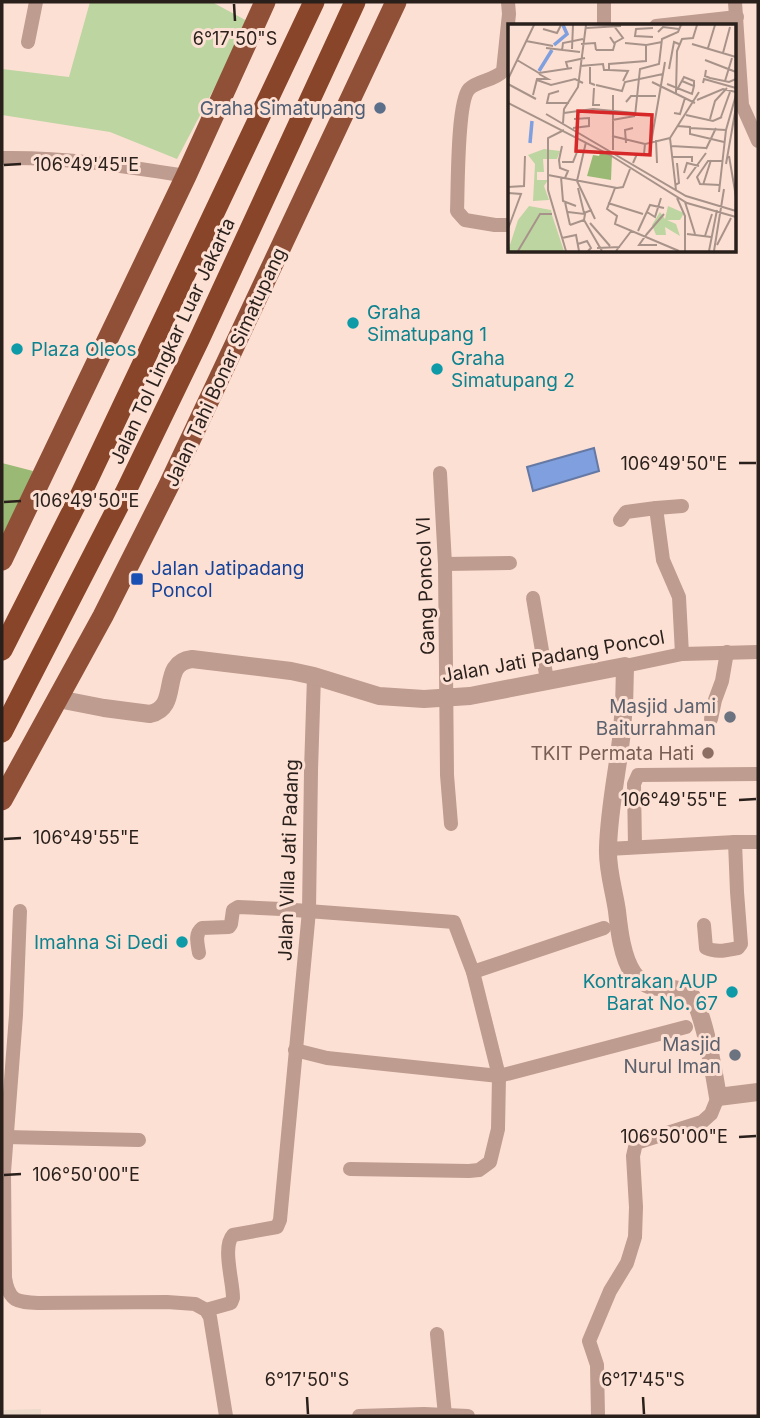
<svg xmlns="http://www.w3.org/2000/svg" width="760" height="1418" font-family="Inter,sans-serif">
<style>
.education{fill:#ebd9c9}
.green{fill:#bcd5a1}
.forest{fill:#99b974}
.water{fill:#7f9fde;stroke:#6579a4;stroke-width:2}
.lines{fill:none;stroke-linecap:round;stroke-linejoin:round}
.minor{stroke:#be9c8f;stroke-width:14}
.tertiary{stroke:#be9c8f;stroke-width:18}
.trunk{stroke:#905037;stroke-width:21}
.motorway{stroke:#884529;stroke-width:21}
.ticks{fill:none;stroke:#291f1b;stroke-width:2.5}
.service-dot{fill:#5c6f8a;stroke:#fde0d4;stroke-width:2.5}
.culture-dot{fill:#0f9aa8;stroke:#fde0d4;stroke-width:2.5}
.transit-dot{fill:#1a4fb4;stroke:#fde0d4;stroke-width:2.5}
.worship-dot{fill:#6b7280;stroke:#fde0d4;stroke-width:2.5}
.education-dot{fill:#8d6e63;stroke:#fde0d4;stroke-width:2.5}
.labels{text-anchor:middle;stroke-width:6;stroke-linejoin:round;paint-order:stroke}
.service-label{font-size:19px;fill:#4e5e75;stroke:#fde0d4;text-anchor:end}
.culture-label{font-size:19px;fill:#0d838f;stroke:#fde0d4;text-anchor:start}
.street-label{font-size:19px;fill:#291f1b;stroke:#fde0d4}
.transit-label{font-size:19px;fill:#164399;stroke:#fde0d4;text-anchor:start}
.worship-label{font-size:19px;fill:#5b616d;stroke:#fde0d4;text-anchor:end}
.education-label{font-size:19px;fill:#785e54;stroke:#fde0d4;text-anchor:end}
.inset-river{fill:none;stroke:#7f9fde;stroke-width:3.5}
.inset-road{fill:none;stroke:#a8938a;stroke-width:2}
.view{fill:#d62828;fill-opacity:0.15;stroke:#d62828;stroke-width:3.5}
.inset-edge{fill:none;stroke:#291f1b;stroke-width:3.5}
.ticks-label{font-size:18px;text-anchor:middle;fill:#291f1b;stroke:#fde0d4;stroke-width:6;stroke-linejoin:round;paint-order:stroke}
</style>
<rect width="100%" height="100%" fill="#fde0d4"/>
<path class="education" d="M41,1409V1416H2V1410Z"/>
<path class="green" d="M90,2H212L249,22L177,159L110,132L2,115V69L69,77Z"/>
<path class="forest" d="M2,463L33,471L2,571Z"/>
<path class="water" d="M594,448L599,471L533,491L527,467Z"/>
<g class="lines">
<g class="minor">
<path d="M508,2L509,14L503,71C494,81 478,80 469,89C457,102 458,189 457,211L465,220L495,225H510"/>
<path d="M735,2L742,105L758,141"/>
<path d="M604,26V2"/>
<path d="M656,26L737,17"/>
<path d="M28,42L36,2"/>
<path d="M2,158C64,157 125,166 186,176"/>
<path d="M440,473L445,564L447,775L451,824"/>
<path d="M656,508L682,506"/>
<path d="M620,520L626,512L656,508L663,560L679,597L682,654"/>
<path d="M445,564L510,563"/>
<path d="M533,598L547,680"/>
<path d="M625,666L682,654L758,652"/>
<path d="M711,719L715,700L722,681L727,652"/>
<path d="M635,847L634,784L638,775L758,774"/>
<path d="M608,849L735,842H758"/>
<path d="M704,925L706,948C717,953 727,950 738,948L741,944L737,892L735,842"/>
<path d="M199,953C198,945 194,934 202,928L229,927L231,924L233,910L238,907L281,909L454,922L473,972L499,1076L498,1129L490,1162L479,1170L469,1171L350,1169"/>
<path d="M473,972L604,928"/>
<path d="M295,1050L327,1058L499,1076L686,1027"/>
<path d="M6,1137L139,1140"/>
<path d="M2,1171L4,1172L5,1278C9,1302 17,1302 39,1303L167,1302L195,1304L206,1310L210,1317L226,1416"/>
<path d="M4,1172L16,1015L20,911"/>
<path d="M206,1310L231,1303L233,1298C233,1281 222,1247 233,1235L277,1227L280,1220L309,911L311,771L314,676"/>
<path d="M437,1334L445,1415"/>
<path d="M359,1416L424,1414L468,1416"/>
<path d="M598,1416L597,1365L589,1341L610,1291L627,1263L635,1237L636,1207L633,1156L636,1143L702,1122L711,1114L718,1097"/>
</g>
<path class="tertiary" d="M58,699L104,708L150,714C182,707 158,663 192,659L291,671L314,676L379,696L424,699L470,696L625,666C625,688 624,709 622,731C618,769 609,808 608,848C607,869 614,890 617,911C619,929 622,957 633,973C646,992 668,985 687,992C702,997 715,1079 718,1097L758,1092"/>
<g class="trunk">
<path d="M2,560L186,176L265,2"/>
<path d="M2,800L103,616L169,485L396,2"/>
</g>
<g class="motorway">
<path d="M2,650L80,496L314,2"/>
<path d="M2,732L125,493L199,340L355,2"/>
</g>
</g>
<path class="ticks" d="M234,4L235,21M4,165L21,164M739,463H756M4,502L21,501M739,800L756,799M4,839L21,838M739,1137L756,1136M4,1175L21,1174M307,1397L308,1414M643,1397L644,1414"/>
<circle class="service-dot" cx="380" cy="108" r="7"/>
<g class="culture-dot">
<circle cx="353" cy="323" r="7"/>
<circle cx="17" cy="349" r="7"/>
<circle cx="437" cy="369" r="7"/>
<circle cx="182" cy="942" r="7"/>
<circle cx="732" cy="992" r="7"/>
</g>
<rect class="transit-dot" x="130" y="572" width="14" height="14" rx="3.5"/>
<g class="worship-dot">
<circle cx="730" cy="717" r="7"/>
<circle cx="735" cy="1055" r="7"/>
</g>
<circle class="education-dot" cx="708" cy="753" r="7"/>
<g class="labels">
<g class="service-label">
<text x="366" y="115">Graha Simatupang</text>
</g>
<g class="culture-label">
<text x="367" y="319">Graha<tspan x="367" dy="22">Simatupang 1</tspan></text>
<text x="31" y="356">Plaza Oleos</text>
<text x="451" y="365">Graha<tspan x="451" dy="22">Simatupang 2</tspan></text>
<text x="168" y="949" text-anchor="end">Imahna Si Dedi</text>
<text x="718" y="988" text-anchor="end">Kontrakan AUP<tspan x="718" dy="22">Barat No. 67</tspan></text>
</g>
<g class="street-label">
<text transform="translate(172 341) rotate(-65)" y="7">Jalan Tol Lingkar Luar Jakarta</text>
<text transform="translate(225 367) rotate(-65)" y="7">Jalan Tahi Bonar Simatupang</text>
<text transform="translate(425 586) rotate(-92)" y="7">Gang Poncol VI</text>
<text transform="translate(553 656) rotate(-10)" y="7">Jalan Jati Padang Poncol</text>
<text transform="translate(288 860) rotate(-88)" y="7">Jalan Villa Jati Padang</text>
</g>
<g class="transit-label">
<text x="151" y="575">Jalan Jatipadang<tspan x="151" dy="22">Poncol</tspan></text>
</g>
<g class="worship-label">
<text x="716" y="713">Masjid Jami<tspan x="716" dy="22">Baiturrahman</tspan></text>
<text x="721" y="1051">Masjid<tspan x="721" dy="22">Nurul Iman</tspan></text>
</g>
<g class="education-label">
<text x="694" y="760">TKIT Permata Hati</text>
</g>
</g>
<g transform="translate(508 24)">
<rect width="228" height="228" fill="#fde0d4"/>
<path d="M36,125L52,127L49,135H35L36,148H29V156H40L36,162L41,176L25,177L27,140L20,131ZM21,182L43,186L44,190L32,191H44L56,227H0L10,196ZM160,182L176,189L172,196H159L168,200L172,212L157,203L158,211H148L144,201L152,188L157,195Z" fill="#bcd5a1"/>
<path d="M93,126L104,131L103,156L79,152L85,131L91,132Z" fill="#99b974"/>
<path class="inset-river" d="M46,21L59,10L55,1M31,47L44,26M22,119L24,97"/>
<path class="inset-road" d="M78,4L113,2M145,4L128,5L127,12L145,13M35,5L49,9L53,1M150,8L155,3L171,5M102,13L106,19L115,14L106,2M18,17L45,22M117,19L138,21M73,20L87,19L88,26M184,20L228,33M38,24L72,28M200,24L207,1M64,25L65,1M88,26H105L107,19M54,27L55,19L75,15M215,29L222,3M9,36L31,49L64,44M197,36L228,48M82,41V59L87,61M72,42L95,40L96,46H101M60,45L58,38L77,34M161,45L166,18L171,20M101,46V40L138,37V21L154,18M101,46L120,47L115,57M198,46L197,52L202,54L221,58L228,55M0,55L26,1M29,56L43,61L67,55L75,59M217,57L224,34M144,58L187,79M195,59L196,55L228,64M0,60L28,75M159,60L184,70L186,62L174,57M88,61L114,67L117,58L155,50M86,64L85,81H92M170,64L176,53L186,57V62M51,67L41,70L39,79H61M168,69L169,27L174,15L185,14L189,1M25,71L29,55H40L31,50M189,76L215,65L228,68M118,78L123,72H148M0,79L102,131L179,179L228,193M56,89L85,85L127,89M166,89L172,90L177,74M38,90L178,172L228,187M178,91L205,97L214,93M127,92L132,45L151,40L154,15L170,8L173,1M213,93L222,68M202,95L207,77L219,64M104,96L127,92M55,99L56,85L70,63L78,1M169,102L182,103V110L216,118M65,104L81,102V94L66,95M182,104L218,106M56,106L40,114V166L58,227M104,112L137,120M162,114L191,68M162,114L168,166M148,116L149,139M118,119L117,106L125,104M143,119L157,38M54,122L51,136L52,144L60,147L57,154M163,122L198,124M198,125L208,104M105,126V71M221,132L228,173M165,133H184V138M54,138H65L69,128M125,139L129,130H136L137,120L162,114M218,140L228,83M176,149L179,139L191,142M40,151L109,164L115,163L122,145M53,153L55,177L68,182M179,155L198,129M69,157L87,195M69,157L78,118M167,161L171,159L169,139M195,161L203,136M212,161L192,160L189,153L200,137H214M0,163L16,162L17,132M70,164L76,189L84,186M107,164L99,185L109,192L107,200L171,227M211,168L218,106L228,71M0,169L13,170L0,205M169,174L177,192V227M57,178L62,201M177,178L187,210M100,179L135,190M60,188L77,190L76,196L62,201M139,188L147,193L153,174M76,196L94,227M82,199L102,222M130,207L142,181L156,184M179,210L203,213M138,211L131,221H149M138,211L156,190M197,212L204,190M54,214L68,211L71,227M70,220L79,217L83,224L80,227M209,221L223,194M89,224L112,223M10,227L32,190H44M108,227L124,206M201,227L209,186M206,227L216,165"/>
<path class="view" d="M70,87L144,91L142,131L68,127Z"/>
<rect width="228" height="228" class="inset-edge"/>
</g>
<g class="ticks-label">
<text x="235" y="45">6°17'50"S</text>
<text x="86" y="171">106°49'45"E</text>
<text x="674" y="470">106°49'50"E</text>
<text x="86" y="507">106°49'50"E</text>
<text x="674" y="806">106°49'55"E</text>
<text x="86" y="844">106°49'55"E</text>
<text x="674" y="1143">106°50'00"E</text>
<text x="86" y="1181">106°50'00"E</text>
<text x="307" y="1386">6°17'50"S</text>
<text x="643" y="1386">6°17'45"S</text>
</g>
<rect width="760" height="1418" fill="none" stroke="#291f1b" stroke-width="7"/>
</svg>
